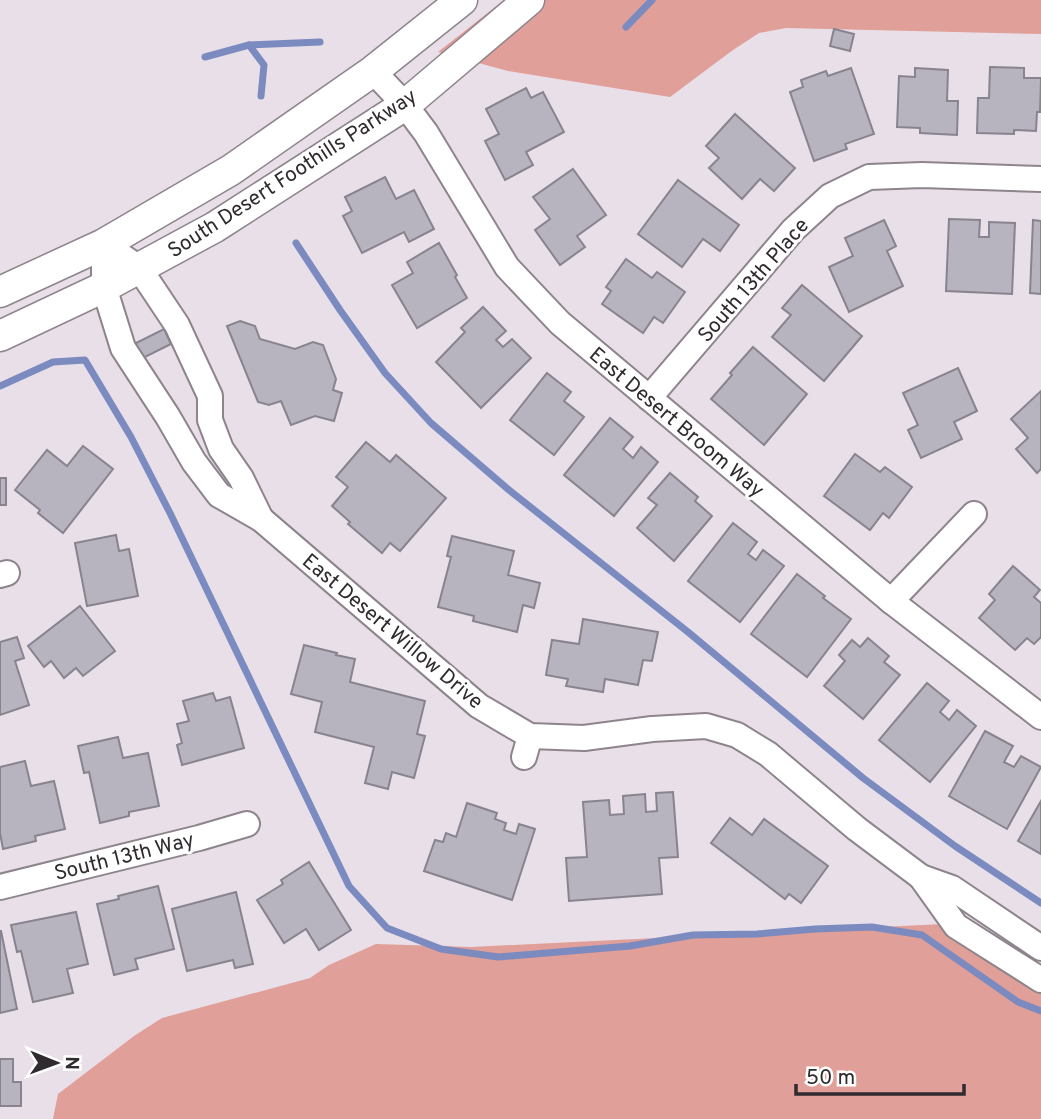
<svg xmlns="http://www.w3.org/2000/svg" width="1041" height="1119" font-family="Overpass,sans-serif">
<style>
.green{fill:#e09f98}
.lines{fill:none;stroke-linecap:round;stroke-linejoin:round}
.stream{stroke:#7b8abf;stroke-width:7}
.building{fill:#b7b3bf;stroke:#88848f;stroke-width:2}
.minor-casing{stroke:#8d848c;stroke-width:28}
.tertiary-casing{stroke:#8d848c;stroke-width:33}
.minor{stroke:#fff;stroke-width:24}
.tertiary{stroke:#fff;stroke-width:30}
.labels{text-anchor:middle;stroke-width:6;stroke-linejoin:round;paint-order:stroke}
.street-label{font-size:21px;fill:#2f2b2f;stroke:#fff}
</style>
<rect width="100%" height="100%" fill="#e9dfe8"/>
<g class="green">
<path d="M504,0H1041V34L786,28L759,33L733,50L670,97L508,71L438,52Z"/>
<path d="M943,924L1041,985V1119H53L58,1094L134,1036L162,1018L310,978L329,965L376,944L471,947Z"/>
</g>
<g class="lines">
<g class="stream">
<path d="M626,27L652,0"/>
<path d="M249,45L264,65L261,96"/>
<path d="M205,57L249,45L320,42"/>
<path d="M296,243L340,310L385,373L431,423L509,490L688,632L863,778L955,846L1041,903"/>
<path d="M0,386L53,362L85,360L131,437L170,513L349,886L387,928L441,949L498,957L630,946L693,935L757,934L815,929L872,927L922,935L1018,1002L1041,1011"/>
</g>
</g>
<g class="building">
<path d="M834,29L854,34L850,51L830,46Z"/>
<path d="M990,67L1024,68V78H1041L1040,112H1037L1036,131L1014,130V134L977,133L978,98H989Z"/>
<path d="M851,68L874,134L845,144L847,149L814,161L790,92L803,87L801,80L826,71L828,76Z"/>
<path d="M915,68L948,70L947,101H958L957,135L920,133V128L897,127L899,76L915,77Z"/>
<path d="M526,88L531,98L543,92L564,132L526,152L533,165L505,180L485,141L499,134L486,109Z"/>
<path d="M735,114L795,168L774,191L760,179L742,199L709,168L719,158L706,146Z"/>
<path d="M573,169L606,215L577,236L585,247L560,265L535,230L550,219L533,197Z"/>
<path d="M385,177L396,199L414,190L434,229L409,242L404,232L362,253L343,216L352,211L345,197Z"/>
<path d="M678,180L739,225L720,251L703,239L682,267L638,234Z"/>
<path d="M949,219L980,220L979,237H989V222L1015,223L1012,294L946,291Z"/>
<path d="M884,220L896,246L887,251L903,286L849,312L829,267L853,256L845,238Z"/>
<path d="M1033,220L1041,221V294L1030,293Z"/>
<path d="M439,243L457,275L455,277L467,298L417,328L392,285L413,273L407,262Z"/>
<path d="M626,259L652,278L657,272L685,292L663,323L654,317L643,333L602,304L611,291L606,287Z"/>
<path d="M802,285L862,336L824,381L772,337L791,315L782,308Z"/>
<path d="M483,307L506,331L496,340L503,347L512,339L531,358L481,408L436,362L465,332L461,328Z"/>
<path d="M240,321L255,326L260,339L295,349L313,342L323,345L336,379L333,390L342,393L334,421L315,416L291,425L281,401L269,405L258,402L227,326Z"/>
<path d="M164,329L171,344L139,360L132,345Z"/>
<path d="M753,347L807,394L764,445L711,399L732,375L730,373Z"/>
<path d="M958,368L977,411L954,422L962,439L921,458L908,430L918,425L903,393Z"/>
<path d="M547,373L571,392L564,401L584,417L554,455L510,420Z"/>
<path d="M1041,391V469L1037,473L1016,449L1028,438L1011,419Z"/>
<path d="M610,418L633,437L623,449L633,458L641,447L658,462L614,516L564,475Z"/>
<path d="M366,442L390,462L396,455L446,498L400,551L390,543L382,553L348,524L350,522L332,506L348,487L336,477Z"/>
<path d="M83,446L113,469L63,533L38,513L40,510L15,490L47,450L67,466Z"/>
<path d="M855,454L880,472L885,467L912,487L889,518L883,513L870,530L824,496Z"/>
<path d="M670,473L698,497L695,501L712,516L674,561L637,528L657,505L648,498Z"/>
<rect x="0" y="478" width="6" height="27"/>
<path d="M733,523L757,542L748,554L756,560L763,550L784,566L740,622L688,581Z"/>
<path d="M116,535L119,551L129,549L138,596L87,606L75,543Z"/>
<path d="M452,536L514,551L508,575L540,583L534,608L523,605L517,632L473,621L474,616L438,607L451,557L447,556Z"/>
<path d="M1013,566L1040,590L1034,597L1041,603V637L1034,644L1027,638L1015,650L979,618L995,600L989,594Z"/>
<path d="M797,574L825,596L823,598L851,619L807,677L751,634Z"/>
<path d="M80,606L115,651L83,676L76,668L64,678L51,661L44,667L28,646Z"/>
<path d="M583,619L658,632L652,661L643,660L638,685L605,679L603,692L566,686L568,679L546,675L552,640L579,644Z"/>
<path d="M17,637L24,658L15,661L29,705L0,715V642Z"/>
<path d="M868,638L889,656L884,662L900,675L863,719L824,686L845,661L839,655L852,640L860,647Z"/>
<path d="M304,645L337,653L336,655L355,659L350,682L425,701L417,734L425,736L414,778L392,772L388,789L365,783L374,747L315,732L322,702L291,694Z"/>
<path d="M927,683L949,701L940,712L949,720L957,710L976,726L930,782L879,740Z"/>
<path d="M213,693L216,701L230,697L244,748L182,765L177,745L182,743L177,724L189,721L183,701Z"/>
<path d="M985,731L1013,746L1004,762L1014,767L1021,756L1041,767L1007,829L949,796Z"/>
<path d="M118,737L123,758L148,753L159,806L129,812V816L100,823L89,772L84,773L78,746Z"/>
<path d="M25,761L31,786L54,781L65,829L35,836L36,841L3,849L0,833V767Z"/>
<path d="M673,792L678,857L659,858L662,894L569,901L566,858L587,857L583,802L609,800L610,815L624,814L623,796L645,794L646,812L657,811L656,793Z"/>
<path d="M1041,801V854L1018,841Z"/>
<path d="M467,803L497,813L495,819L506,823L504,830L516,834L519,824L535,829L512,900L424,871L435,840L443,842L446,833L456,837Z"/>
<path d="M730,818L752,835L764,819L828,866L801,903L789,894L785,899L711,843Z"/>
<path d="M309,862L351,930L319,950L306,929L284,943L257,900L283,884L281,880Z"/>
<path d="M158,886L174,949L135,959L138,969L114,975L97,904L119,899L118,896Z"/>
<path d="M236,892L253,964L235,968L233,960L187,971L172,909Z"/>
<path d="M76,912L88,964L67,969L73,993L33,1002L21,951L17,952L11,925Z"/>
<path d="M0,931H1L17,1009L0,1013Z"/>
<path d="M0,1059H13V1082H21V1106H0Z"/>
</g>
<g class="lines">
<g class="minor-casing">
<g id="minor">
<path d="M373,71L405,105L426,133L507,267L560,323L891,601L1041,717"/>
<path d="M104,244V287L123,348L168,417L194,462L219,495L261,519L479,706L530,736L584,738L652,729L706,726L737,735L768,754L857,829L921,877L952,888L1041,948"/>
<path d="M104,244L139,268L177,325L210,396V420L221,449L241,478L261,519"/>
<path d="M649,398L793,230L830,196L869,177L922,175L1041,179"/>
<path d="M0,575L7,573"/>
<path d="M891,601L974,514"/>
<path d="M524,757L530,736"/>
<path d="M921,877L956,926L1041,980"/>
<path d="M0,887L199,838L247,824"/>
</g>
</g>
<g class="tertiary-casing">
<g id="tertiary">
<path d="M0,292L104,244L231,170L373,71L462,0"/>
<path d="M0,336L104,287L215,227L405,105L529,0"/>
</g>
</g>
<use href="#minor" class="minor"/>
<use href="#tertiary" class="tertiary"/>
</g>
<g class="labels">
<g class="street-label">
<text transform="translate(292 173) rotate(-33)" y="7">South Desert Foothills Parkway</text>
<text transform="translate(753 280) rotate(-49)" y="7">South 13th Place</text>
<text transform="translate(677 422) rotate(40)" y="7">East Desert Broom Way</text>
<text transform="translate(393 631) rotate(40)" y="7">East Desert Willow Drive</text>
<text transform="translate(124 856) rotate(-14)" y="7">South 13th Way</text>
</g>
</g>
<g transform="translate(56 1063) rotate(91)" stroke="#ffffff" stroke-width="5" paint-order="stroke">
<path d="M0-5L12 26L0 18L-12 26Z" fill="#2f2b2f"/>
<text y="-10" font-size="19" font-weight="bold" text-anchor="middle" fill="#2f2b2f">N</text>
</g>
<path d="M796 1084v10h168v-10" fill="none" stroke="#2f2b2f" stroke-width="3.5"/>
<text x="806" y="1084" font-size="21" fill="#2f2b2f" stroke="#ffffff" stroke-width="5" paint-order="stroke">50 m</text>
</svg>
